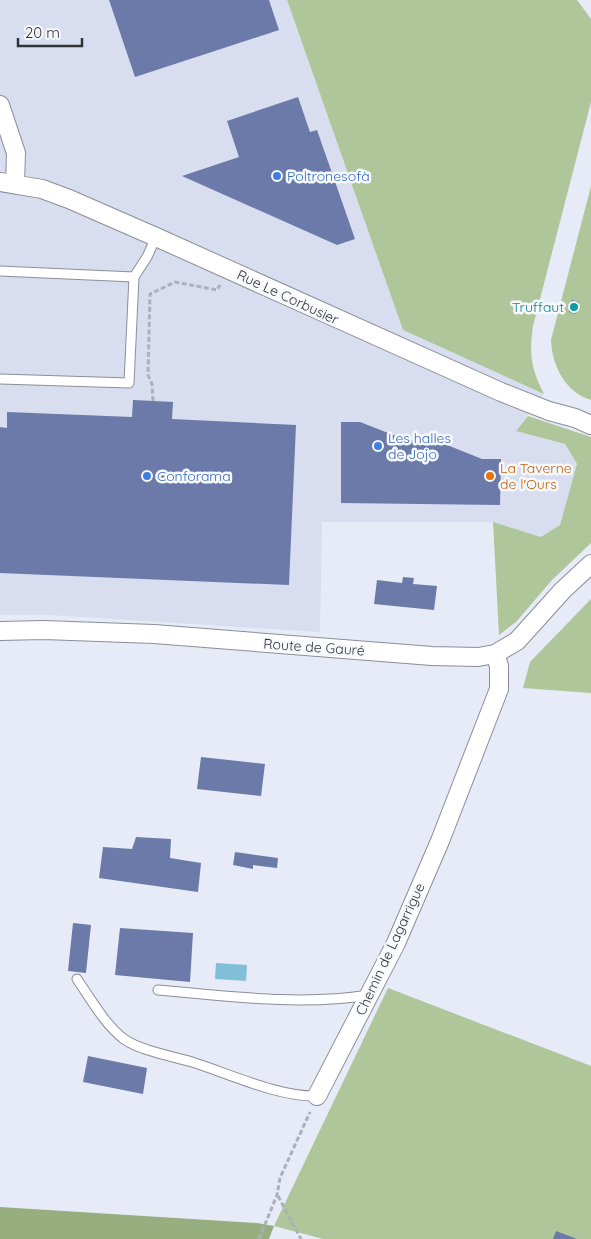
<svg xmlns="http://www.w3.org/2000/svg" width="591" height="1239" font-family="Quicksand,sans-serif">
<style>
.built{fill:#d8deef}
.green{fill:#afc59a}
.forest{fill:#97af7f}
.water{fill:#81bfd8}
.building{fill:#6b7aa8}
.lines{fill:none;stroke-linecap:round;stroke-linejoin:round}
.service-casing{stroke:#8b8e99;stroke-width:11}
.minor-casing{stroke:#8b8e99;stroke-width:20}
.path{stroke:#adb0ba;stroke-width:3;stroke-dasharray:5 2.5;stroke-linecap:butt}
.service{stroke:#fff;stroke-width:9}
.minor{stroke:#fff;stroke-width:18}
.shop-dot{fill:#3f7fe0;stroke:#f7f9fd;stroke-width:2}
.culture-dot{fill:#0f9aa8;stroke:#f7f9fd;stroke-width:2}
.food-dot{fill:#e8710a;stroke:#f7f9fd;stroke-width:2}
.labels{text-anchor:middle;stroke-width:5;stroke-linejoin:round;paint-order:stroke}
.shop-label{font-size:14px;fill:#366cbe;stroke:#f7f9fd;text-anchor:start}
.street-label{font-size:14px;fill:#323438;stroke:#f7f9fd}
.culture-label{font-size:14px;fill:#0d838f;stroke:#f7f9fd;text-anchor:end}
.food-label{font-size:14px;fill:#c56008;stroke:#f7f9fd;text-anchor:start}
</style>
<rect width="100%" height="100%" fill="#e7ebf7"/>
<path class="built" d="M0,0H287L403,330L544,394L516,431L565,444L577,464L560,525L541,537L493,522H322L320,632L50,615H0Z"/>
<g class="green">
<path d="M287,0H577L591,19V102L533,326C529,354 531,369 544,394L403,330Z"/>
<path d="M591,186V400C565,392 552,366 551,340Z"/>
<path d="M528,416L591,437V543L552,580L516,622L499,635L493,522L541,537L560,525L577,464L565,444L516,431Z"/>
<path d="M591,599V693L523,688L530,662Z"/>
<path d="M388,988L591,1066V1239H323L274,1226Z"/>
</g>
<path class="forest" d="M0,1207L257,1223L274,1226L269,1239H0Z"/>
<path class="water" d="M216,963L247,965L246,981L215,979Z"/>
<g class="building">
<path d="M109,0H269L279,30L135,77Z"/>
<path d="M298,97L310,132L317,130L355,239L337,245L182,176L239,157L227,121Z"/>
<path d="M572,300L579,302L575,314L569,312Z"/>
<path d="M133,400L173,402L172,419L296,425L289,585L0,573V427L7,428V412L132,417Z"/>
<path d="M341,422H360L406,440L437,441L482,459H501L500,505L341,503Z"/>
<path d="M403,577L414,578L413,584L437,586L434,610L374,604L377,580L402,583Z"/>
<path d="M201,757L265,764L261,796L197,789Z"/>
<path d="M136,837L171,839L170,858L201,863L198,892L99,878L103,847L132,849Z"/>
<path d="M235,852L278,858L277,868L253,865V869L233,865Z"/>
<path d="M73,923L91,925L86,973L68,971Z"/>
<path d="M120,928L193,933L190,982L115,975Z"/>
<path d="M88,1056L147,1068L143,1094L83,1082Z"/>
<path d="M556,1231L577,1239H553Z"/>
</g>
<g class="lines">
<g class="service-casing">
<g id="service">
<path d="M0,271L134,277L147,257L156,237"/>
<path d="M0,379L129,383L134,277"/>
<path d="M77,979C90,998 106,1026 124,1039C141,1051 172,1056 192,1062C230,1074 278,1097 317,1096"/>
<path d="M158,990C228,996 299,1006 369,995"/>
</g>
</g>
<g class="minor-casing">
<g id="minor">
<path d="M0,105L16,153L15,184"/>
<path d="M0,182L42,189L69,199L156,237L501,392L549,411L575,418L591,425"/>
<path d="M0,631L44,630L154,634L432,656L478,657L495,654L517,641L563,590L591,564"/>
<path d="M317,1096L396,943L440,841L499,689V666L495,654"/>
</g>
</g>
<g class="path">
<path d="M153,401L152,384L148,375L150,294L175,282L217,290L220,285"/>
<path d="M278,1196L301,1239"/>
<path d="M259,1239L277,1195L280,1178L310,1112"/>
</g>
<use href="#service" class="service"/>
<use href="#minor" class="minor"/>
</g>
<g class="shop-dot">
<circle cx="277" cy="176" r="5"/>
<circle cx="378" cy="446" r="5"/>
<circle cx="147" cy="476" r="5"/>
</g>
<circle class="culture-dot" cx="574" cy="307" r="5"/>
<circle class="food-dot" cx="490" cy="476" r="5"/>
<g class="labels">
<g class="shop-label">
<text x="287" y="181">Poltronesofà</text>
<text x="388" y="443">Les halles<tspan x="388" dy="16">de Jojo</tspan></text>
<text x="157" y="481">Conforama</text>
</g>
<g class="street-label">
<text transform="translate(288 297) rotate(25)" y="5">Rue Le Corbusier</text>
<text transform="translate(314 647) rotate(4)" y="5">Route de Gauré</text>
<text transform="translate(390 949) rotate(-65)" y="5">Chemin de Lagarrigue</text>
</g>
<g class="culture-label">
<text x="564" y="312">Truffaut</text>
</g>
<g class="food-label">
<text x="500" y="473">La Taverne<tspan x="500" dy="16">de l'Ours</tspan></text>
</g>
</g>
<path d="M18 38v8h64v-8" fill="none" stroke="#323438" stroke-width="2.5"/>
<text x="25" y="38" font-size="15" fill="#323438" stroke="#f7f9fd" stroke-width="4" paint-order="stroke">20 m</text>
</svg>
